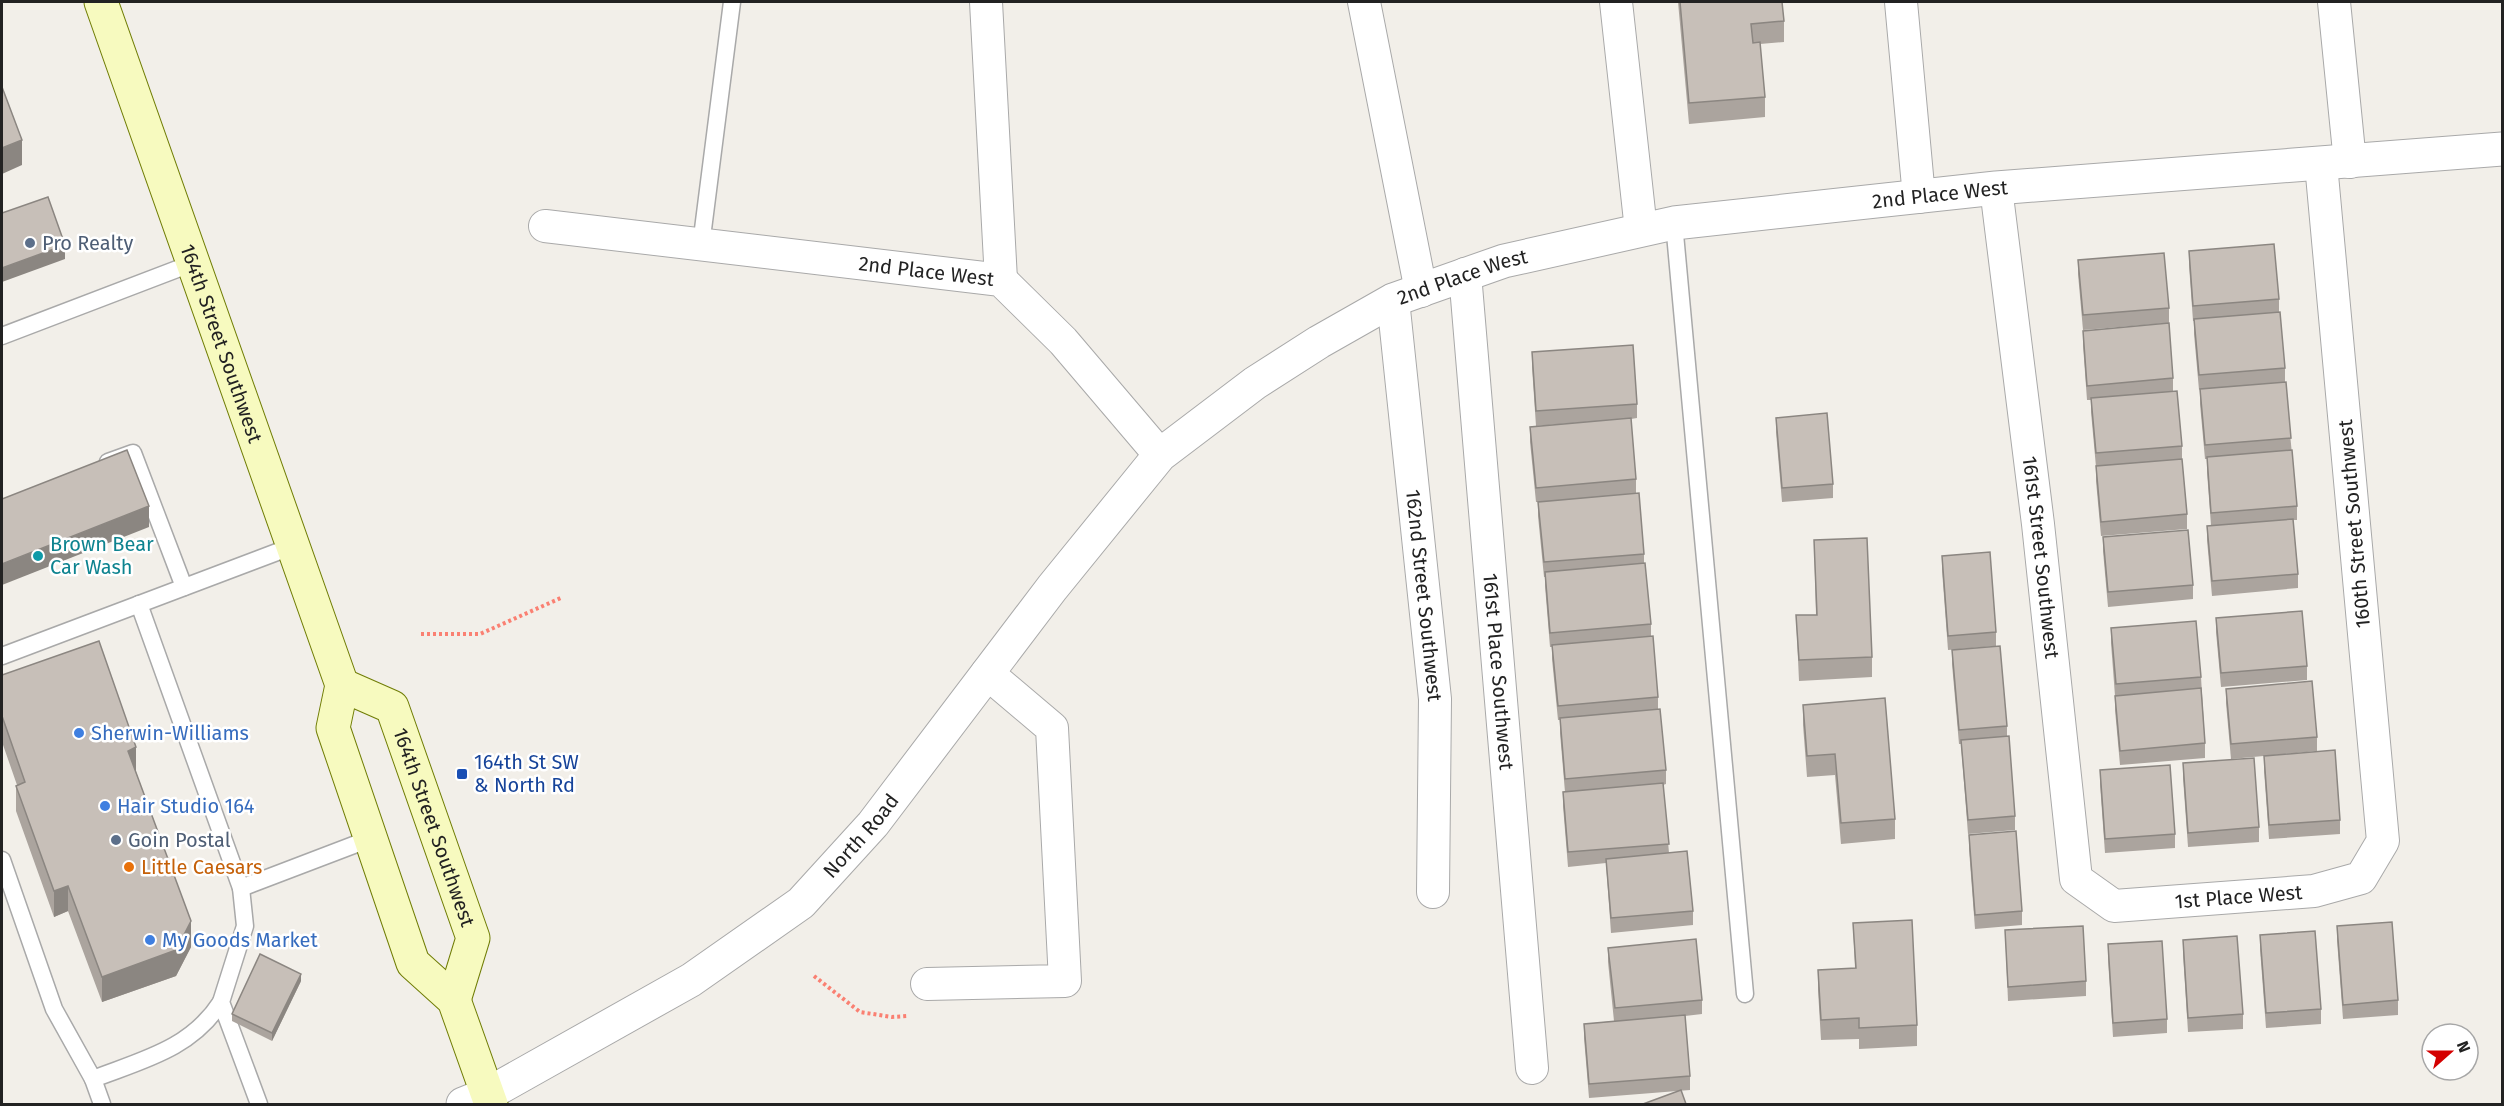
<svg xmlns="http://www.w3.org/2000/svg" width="2504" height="1106" font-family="'Fira Sans',sans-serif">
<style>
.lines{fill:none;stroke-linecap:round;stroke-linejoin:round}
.service-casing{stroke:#a9a9a9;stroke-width:19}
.minor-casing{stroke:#a9a9a9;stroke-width:34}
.tertiary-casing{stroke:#a9a9a9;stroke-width:35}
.secondary-casing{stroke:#707d05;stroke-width:35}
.path{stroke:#fa8072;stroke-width:4;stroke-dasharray:3 3;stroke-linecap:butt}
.service{stroke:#fff;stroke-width:16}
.minor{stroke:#fff;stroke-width:32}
.tertiary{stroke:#fff;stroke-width:33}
.secondary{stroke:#f7fabf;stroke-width:33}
.wall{fill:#aba49e}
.shaded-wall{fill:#8b8681}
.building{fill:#c7bfb8;stroke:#8b8681;stroke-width:1.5}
.service-dot{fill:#5c6f8a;stroke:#fff;stroke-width:2}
.culture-dot{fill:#0f9aa8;stroke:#fff;stroke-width:2}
.shop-dot{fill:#3f7fe0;stroke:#fff;stroke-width:2}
.transit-dot{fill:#1a4fb4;stroke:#fff;stroke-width:2}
.food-dot{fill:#e8710a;stroke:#fff;stroke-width:2}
.labels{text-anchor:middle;stroke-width:5;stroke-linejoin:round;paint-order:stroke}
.street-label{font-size:20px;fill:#222;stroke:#fff}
.service-label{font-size:20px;fill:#4e5e75;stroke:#fff;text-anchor:start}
.culture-label{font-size:20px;fill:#0d838f;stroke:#fff;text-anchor:start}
.shop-label{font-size:20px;fill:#366cbe;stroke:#fff;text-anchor:start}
.transit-label{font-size:20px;fill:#164399;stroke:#fff;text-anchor:start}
.food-label{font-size:20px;fill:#c56008;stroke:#fff;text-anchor:start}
</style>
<rect width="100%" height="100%" fill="#f2efe9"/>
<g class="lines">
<g class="service-casing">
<g id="service">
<path d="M1674,223L1745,994"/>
<path d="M701,245L732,2"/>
<path d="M2,336L193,263"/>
<path d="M108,462L133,453L184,587"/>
<path d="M139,604L241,888L372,838"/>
<path d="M2,656L293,546"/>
<path d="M2,860L54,1009L93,1079"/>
<path d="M241,888L245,926L221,1002L259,1104"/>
<path d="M102,1104L93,1079C142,1060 191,1049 221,1002"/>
</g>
</g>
<g class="minor-casing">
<g id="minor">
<path d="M986,2L1001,280"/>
<path d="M1364,2L1421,291"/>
<path d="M1616,2L1641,230"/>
<path d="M1901,2L1919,197"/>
<path d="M2334,2L2350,162"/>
<path id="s1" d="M1996,188L2038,524L2076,879L2114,906L2314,891L2361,878L2383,841L2321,164"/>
<path id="s2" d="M545,226L1001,280L1063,341L1160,455"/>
<path id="s3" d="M1465,274L1532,1068"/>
<path id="s4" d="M1393,300L1435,699L1433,892"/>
<path d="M927,984L1065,981L1052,728L987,673"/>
</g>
</g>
<g class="tertiary-casing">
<g id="tertiary">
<path id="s5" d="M463,1104L488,1094L691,980L801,903L873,824L1052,588L1160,455L1255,383L1319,342L1393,300L1504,261L1674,223L1996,188L2502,149"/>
</g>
</g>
<g class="secondary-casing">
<g id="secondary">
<path id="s6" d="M101,2L342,685L333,728L413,963L454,1000L491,1104"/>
<path id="s7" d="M342,685L392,707L473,938L454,1000"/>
</g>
</g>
<g class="path">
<path d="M421,634H480L563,597"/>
<path d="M814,976L860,1012L892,1017L908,1016"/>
</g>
<use href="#service" class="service"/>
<use href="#minor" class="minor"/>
<use href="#tertiary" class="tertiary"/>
<use href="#secondary" class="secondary"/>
</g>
<g class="wall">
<path d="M1678,2H1782L1784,21V42L1760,44L1765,97V117L1689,124Z"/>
<path d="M2189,251L2279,299V313L2285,368V382L2297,506V520H2293L2298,574V588L2212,596L2207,540V526L2211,525L2207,472V459H2205L2200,404V389L2199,390L2194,334V321H2193L2189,265Z"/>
<path d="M2078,260L2169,308V323L2083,330L2078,274Z"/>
<path d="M2083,331L2173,378V391L2182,446V459L2187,514V529L2101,536L2096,481V467L2091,412V400H2087L2083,345Z"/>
<path d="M1532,352L1637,404V418L1631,419L1636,479V493L1644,554V563L1651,624V636L1658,697V710L1666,770V784L1663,785L1669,853L1693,911V925L1611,933L1606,863L1568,867L1563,806V792H1565L1560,733V720H1558L1552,659V647H1550L1545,586V577H1544L1538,516V502H1536L1530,442V427L1598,421L1536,426L1532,367Z"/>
<path d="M1776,418L1833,484V498L1782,502L1776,432Z"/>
<path d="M2103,537L2193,585V599L2108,607L2103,551Z"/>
<path d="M1814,540L1872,657V677L1799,681L1796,615H1816Z"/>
<path d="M1942,556L1996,632V646L1948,650L1942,570Z"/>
<path d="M2216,618L2307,666V680L2221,687L2216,632Z"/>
<path d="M2111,628L2201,677L2205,743V758L2120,765L2115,710V696L2111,643Z"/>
<path d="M1952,650L2007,726V737L2015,816V830L1968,834L1961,744H1959L1952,664Z"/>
<path d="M2,675L136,772L191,947L176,976L102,1002L68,911L54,917L16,811V786L17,785L2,742Z"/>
<path d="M2226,689L2317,737V751L2231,759L2226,703Z"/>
<path d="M1803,705L1895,819V839L1841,844L1835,775L1807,777L1803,725Z"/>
<path d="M2264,756L2340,820V834L2269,839L2264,770Z"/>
<path d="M2183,763L2259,827V842L2188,847L2183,778Z"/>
<path d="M2100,770L2175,834V848L2105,853L2100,784Z"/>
<path d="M1969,835L2022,911V925L1975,929L1969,849Z"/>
<path d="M1853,923L1917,1025V1046L1859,1049V1039L1821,1040L1818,990V970L1855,968Z"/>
<path d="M2337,926L2398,1000V1015L2343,1019L2337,940Z"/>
<path d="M2005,930L2086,981V996L2008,1001Z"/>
<path d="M2260,935L2321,1009V1024L2266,1028L2260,949Z"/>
<path d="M2183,940L2243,1014V1029L2188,1032L2183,954Z"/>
<path d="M2108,944L2167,1019V1033L2113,1037L2108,959Z"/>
<path d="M1608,948L1702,1000V1014L1685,1016L1690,1076V1090L1589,1098L1584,1038V1024L1614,1021L1608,962Z"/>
<path d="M301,981L272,1041L232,1021V1014Z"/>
</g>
<g class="shaded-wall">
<path d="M22,140V165L2,174V148Z"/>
<path d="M65,245V259L2,282V268Z"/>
<path d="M149,506V527L2,585V564Z"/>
<path d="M136,747V773L128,751Z"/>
<path d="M68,886V911L54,917V891Z"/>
<path d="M191,921V947L176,976L102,1002V977Z"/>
<path d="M301,974V981L272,1041V1033Z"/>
</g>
<g class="building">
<path d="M1680,2H1782L1784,21L1751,24L1753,43L1760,42L1765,97L1689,103Z"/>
<path d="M2,87L22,140L2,148Z"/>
<path d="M48,197L65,245L2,268V213Z"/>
<path d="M2274,244L2279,299L2193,306L2189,251Z"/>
<path d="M2164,253L2169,308L2083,315L2078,260Z"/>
<path d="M2280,312L2285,368L2199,375L2194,319Z"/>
<path d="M2169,323L2173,378L2087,386L2083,331Z"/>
<path d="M1633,345L1637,404L1536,411L1532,352Z"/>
<path d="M2286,382L2291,438L2205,445L2200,389Z"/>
<path d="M2177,391L2182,446L2096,453L2091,398Z"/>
<path d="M1827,413L1833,484L1782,488L1776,418Z"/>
<path d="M1631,418L1636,479L1536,488L1530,427Z"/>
<path d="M127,450L149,506L2,564V499Z"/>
<path d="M2292,450L2297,506L2211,513L2207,457Z"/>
<path d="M2182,459L2187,514L2101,522L2096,466Z"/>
<path d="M1639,493L1644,554L1544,562L1538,502Z"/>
<path d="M2293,519L2298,574L2212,581L2207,526Z"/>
<path d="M2188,530L2193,585L2108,592L2103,537Z"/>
<path d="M1867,538L1872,657L1799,660L1796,615H1817L1814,540Z"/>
<path d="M1990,552L1996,632L1948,636L1942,556Z"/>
<path d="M1645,563L1651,624L1550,633L1545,572Z"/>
<path d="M2302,611L2307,666L2221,673L2216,618Z"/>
<path d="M2196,621L2201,677L2116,684L2111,628Z"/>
<path d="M1653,636L1658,697L1558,706L1552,645Z"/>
<path d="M99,641L136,747L128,751L191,921L176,950L102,977L68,886L54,891L16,786L25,782L2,716V675Z"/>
<path d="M2000,646L2007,726L1959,730L1952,650Z"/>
<path d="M2312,681L2317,737L2231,744L2226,689Z"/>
<path d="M2201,688L2205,743L2120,751L2115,696Z"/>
<path d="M1885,698L1895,819L1841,823L1835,754L1807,756L1803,705Z"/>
<path d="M1660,709L1666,770L1565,779L1560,718Z"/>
<path d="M2009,736L2015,816L1968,820L1961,740Z"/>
<path d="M2335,750L2340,820L2269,825L2264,756Z"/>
<path d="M2254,758L2259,827L2188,833L2183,763Z"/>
<path d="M2170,765L2175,834L2105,839L2100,770Z"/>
<path d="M1663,783L1669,844L1568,852L1563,792Z"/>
<path d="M2016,831L2022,911L1975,915L1969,835Z"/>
<path d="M1687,851L1693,911L1611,918L1606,859Z"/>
<path d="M1912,920L1917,1025L1859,1028V1018L1821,1020L1818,970L1856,968L1853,923Z"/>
<path d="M2392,922L2398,1000L2343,1005L2337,926Z"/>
<path d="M2083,926L2086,981L2008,987L2005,930Z"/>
<path d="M2315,931L2321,1009L2266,1013L2260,935Z"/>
<path d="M2237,936L2243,1014L2188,1018L2183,940Z"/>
<path d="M1696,939L1702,1000L1615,1008L1608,948Z"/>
<path d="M2162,941L2167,1019L2113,1023L2108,944Z"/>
<path d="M260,954L301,974L272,1033L232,1014Z"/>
<path d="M1685,1015L1690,1076L1589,1084L1584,1024Z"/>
<path d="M1681,1090L1686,1104H1643Z"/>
</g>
<g class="service-dot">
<circle cx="30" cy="243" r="6"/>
<circle cx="116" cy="840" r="6"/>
</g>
<circle class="culture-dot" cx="38" cy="556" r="6"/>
<g class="shop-dot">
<circle cx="79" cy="733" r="6"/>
<circle cx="105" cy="806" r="6"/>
<circle cx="150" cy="940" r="6"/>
</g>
<rect class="transit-dot" x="456" y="768" width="12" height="12" rx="3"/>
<circle class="food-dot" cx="129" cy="867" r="6"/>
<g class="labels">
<g class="street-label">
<text dy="7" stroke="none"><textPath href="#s5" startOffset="1808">2nd Place West</textPath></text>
<text dy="7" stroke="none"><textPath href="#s2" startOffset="384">2nd Place West</textPath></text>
<text dy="7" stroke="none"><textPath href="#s5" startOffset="1322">2nd Place West</textPath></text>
<text dy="7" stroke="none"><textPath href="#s6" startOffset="362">164th Street Southwest</textPath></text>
<text transform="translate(2354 524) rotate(-95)" y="7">160th Street Southwest</text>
<text dy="7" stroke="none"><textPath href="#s1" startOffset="372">161st Street Southwest</textPath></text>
<text dy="7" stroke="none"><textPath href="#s4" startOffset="297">162nd Street Southwest</textPath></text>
<text dy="7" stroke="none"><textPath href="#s3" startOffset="399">161st Place Southwest</textPath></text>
<text dy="7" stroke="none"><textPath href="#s7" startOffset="182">164th Street Southwest</textPath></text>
<text dy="7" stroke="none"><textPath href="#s5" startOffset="484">North Road</textPath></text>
<text dy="7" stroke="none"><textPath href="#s1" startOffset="867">1st Place West</textPath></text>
</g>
<g class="service-label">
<text x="42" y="250">Pro Realty</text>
<text x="128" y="847">Goin Postal</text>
</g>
<g class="culture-label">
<text x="50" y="551">Brown Bear<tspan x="50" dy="23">Car Wash</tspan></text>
</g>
<g class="shop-label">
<text x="91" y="740">Sherwin-Williams</text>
<text x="117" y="813">Hair Studio 164</text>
<text x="162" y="947">My Goods Market</text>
</g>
<g class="transit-label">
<text x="474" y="769">164th St SW<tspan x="474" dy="23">&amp; North Rd</tspan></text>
</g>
<g class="food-label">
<text x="141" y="874">Little Caesars</text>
</g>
</g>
<rect width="2504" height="1106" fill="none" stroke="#222222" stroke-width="6"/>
<g transform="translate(2450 1052) rotate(69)"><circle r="28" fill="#ffffff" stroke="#a7a7a7" stroke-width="1.5"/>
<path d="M0-4.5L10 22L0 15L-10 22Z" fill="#d40000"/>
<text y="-9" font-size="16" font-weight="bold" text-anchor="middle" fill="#222222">N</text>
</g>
</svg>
